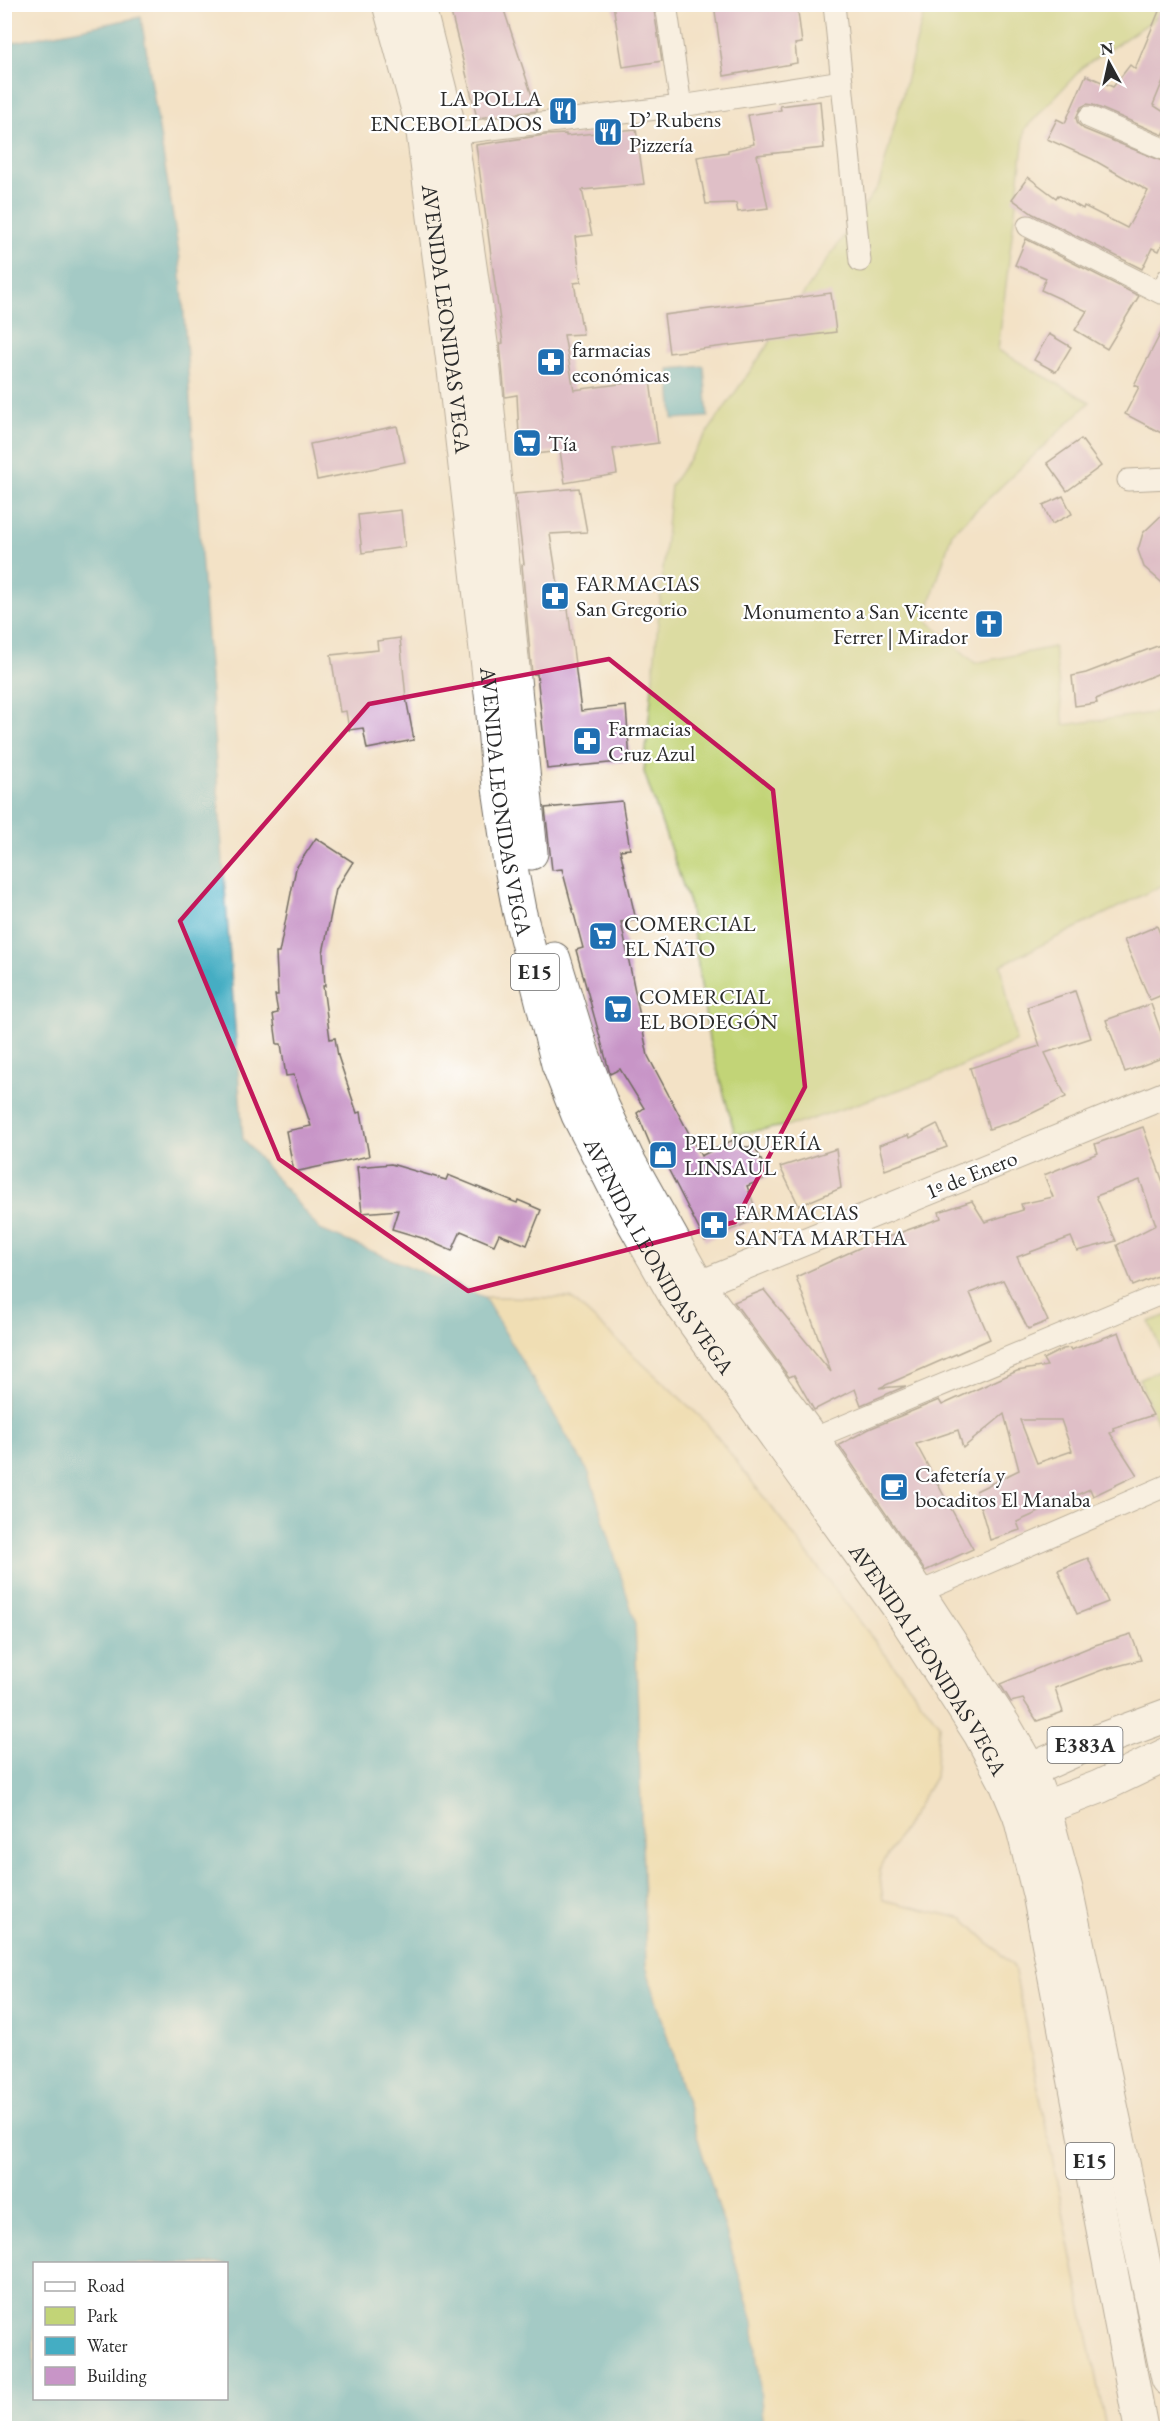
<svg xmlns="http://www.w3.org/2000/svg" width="1172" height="2433" font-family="'EB Garamond',serif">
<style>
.green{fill:#c2d477;stroke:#768051;stroke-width:1.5}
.sand{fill:#eeda9e;stroke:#8c8264;stroke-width:1.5}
.water{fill:#44adc3;stroke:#386c77;stroke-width:1.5;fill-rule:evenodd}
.building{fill:#c895c7;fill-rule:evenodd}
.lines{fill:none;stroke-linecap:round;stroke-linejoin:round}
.minor-casing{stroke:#716b61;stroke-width:23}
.tertiary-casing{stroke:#716b61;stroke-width:29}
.primary-casing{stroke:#716b61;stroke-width:35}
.trunk-casing{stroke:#716b61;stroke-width:35}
.minor{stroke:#fff;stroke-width:21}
.tertiary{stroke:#fff;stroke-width:27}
.primary{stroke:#fff;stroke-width:33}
.trunk{stroke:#fff;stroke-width:33}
.marked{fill:none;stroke:#c2185b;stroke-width:4.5;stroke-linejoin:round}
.labels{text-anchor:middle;stroke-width:4.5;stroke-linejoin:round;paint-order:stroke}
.shield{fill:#fff;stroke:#6b6b6b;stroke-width:1.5}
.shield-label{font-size:21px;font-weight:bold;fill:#2b2b2b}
.poi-label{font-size:22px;fill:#2b2b2b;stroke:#fff;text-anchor:start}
.street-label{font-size:22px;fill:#2b2b2b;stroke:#fff}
</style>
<rect width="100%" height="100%" fill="#fff"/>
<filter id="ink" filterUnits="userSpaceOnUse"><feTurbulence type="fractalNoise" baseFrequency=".0167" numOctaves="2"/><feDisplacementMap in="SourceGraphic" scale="12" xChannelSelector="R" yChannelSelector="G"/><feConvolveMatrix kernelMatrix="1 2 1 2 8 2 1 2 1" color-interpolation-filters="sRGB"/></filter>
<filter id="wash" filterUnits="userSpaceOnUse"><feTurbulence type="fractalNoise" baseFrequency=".008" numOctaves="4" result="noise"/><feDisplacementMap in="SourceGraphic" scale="24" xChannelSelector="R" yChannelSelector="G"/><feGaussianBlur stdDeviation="1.35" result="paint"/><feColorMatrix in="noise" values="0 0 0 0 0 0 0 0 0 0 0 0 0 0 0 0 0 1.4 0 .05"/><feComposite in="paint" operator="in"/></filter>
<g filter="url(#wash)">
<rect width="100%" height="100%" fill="#f3e2c6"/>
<g class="green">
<path d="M926,5H1167L1152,21L1084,66L1025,129L998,350L1090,402L952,533L925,619L975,663L1054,647L1064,725L1167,711V883L1001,965L1016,1041L940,1076L797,1124L735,1134L709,1040L689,903L644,772L671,485L879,185Z"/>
<path d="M1167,1315H1168L1167,1363L1149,1322Z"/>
<path d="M1167,1367V1444L1139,1379Z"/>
</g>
<path class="sand" d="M484,1297L571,1298L705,1421L939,1724L935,1777L879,1870L883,1900L964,1919L1014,1967L1106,2428H764L753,2322L646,1966L635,1621Z"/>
<g class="water">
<path d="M141,17L180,259L243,1139L320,1230L484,1297L589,1473L635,1621L646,1966L753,2322L764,2428H5V44ZM34,2264H226V2398H34Z"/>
<path d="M704,366L708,417L673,419L669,369Z"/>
</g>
<g id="blocks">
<g class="building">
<path d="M449,4H502L537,111L477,118Z"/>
<path d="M613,4H653L662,61L623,67Z"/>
<path d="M714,4H797L802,43L795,44L797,63L724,76Z"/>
<path d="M1162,4H1167V71L1153,105L1167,114V127L1163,135L1093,105L1087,104L1081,107L1076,118L1078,124L1084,129L1167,163V233L1159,251L1152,248L1142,269L1033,214L1012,199L1028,177L1056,198L1058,195L1083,209L1084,206L1127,228L1148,191L1092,159L1047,139L1057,119L1065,123L1086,75L1113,87L1130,65L1135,69Z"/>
<path d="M820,101L824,148L757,155L768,208L738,212L736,203L706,204L697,157L728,152V150L754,144L748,115L781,110L780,106Z"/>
<path d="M636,129L644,184L582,190L592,235L575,237L581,282L574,283L583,334L564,335L574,390L650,380L658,443L613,449L617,474L565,483L560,451L520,456L517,395L505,397L500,344L503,343L476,145L545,135L566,134V136Z"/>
<path d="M1026,239L1139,296L1107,349L1075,330L1087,311L1041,290L1046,278L1015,265Z"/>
<path d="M831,293L836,332L669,353L664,315Z"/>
<path d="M1167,321V436L1125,414L1139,387L1134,385Z"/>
<path d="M1049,334L1071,347L1056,372L1034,360Z"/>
<path d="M397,426L405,462L317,480L310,444Z"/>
<path d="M1081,439L1101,466L1067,491L1047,463Z"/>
<path d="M579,488L587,532L550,534L562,610L568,609L581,711L626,706L630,761L547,769L537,674H532L522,565L524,564L515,494Z"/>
<path d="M1063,496L1072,514L1052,524L1043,505Z"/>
<path d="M401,510L405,547L362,553L358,515Z"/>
<path d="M1167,510V587L1144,567L1138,550L1143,533Z"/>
<path d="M400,638L406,698L414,740L367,749L363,728L349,730L346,711L340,712L331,655L378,650L377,641Z"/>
<path d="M1160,645L1167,663V670L1096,699L1097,703L1075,706L1072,676L1086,673Z"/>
<path d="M622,801L630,849L620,850L636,920L621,922L648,1056L701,1156L733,1140V1147H755L769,1177L747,1186L759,1218L705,1241L661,1155L655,1156L637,1113L644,1108L620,1069L610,1074L576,950L583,948L562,869L552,870L545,808Z"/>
<path d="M316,838L353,862L336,889L323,953L325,986H323L330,1039L335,1038L338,1056L357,1113L361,1112L369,1156L294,1172L286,1131L311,1126L294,1075L286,1076L281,1044H277L273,1014L278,1013L275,995H278L276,953H279L296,868Z"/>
<path d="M1157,926L1167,951V993L1150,1000L1124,940Z"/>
<path d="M1075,991L1091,1038L1045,1053L1066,1097L1018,1120L989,1129L970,1068L1040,1046L1027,1007Z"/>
<path d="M1151,1004L1167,1049V1056L1125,1072L1106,1020Z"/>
<path d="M937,1124L947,1147L885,1170L879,1145L909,1135L910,1138Z"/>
<path d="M1143,1127L1167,1193V1272L1133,1286L1117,1245L1156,1225L1140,1180L1096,1196L1116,1241L1077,1251L1071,1237L1017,1257L1048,1321L1028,1329L1003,1280L970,1293L990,1339L879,1388L906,1386L861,1405L855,1389L814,1410L794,1375L789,1377L734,1302L764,1290L831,1372L796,1277L868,1244L941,1218L939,1212L972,1201L985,1222L1023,1210L1021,1204L1053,1197L1044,1175L1098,1153L1095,1144Z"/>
<path d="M836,1149L841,1188L799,1206L780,1167Z"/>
<path d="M391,1164L446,1180L448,1175L517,1203L518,1200L541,1210L527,1245L499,1234L494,1245L461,1231L452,1251L422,1238L392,1229L398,1210L362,1213L357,1167Z"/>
<path d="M1119,1332L1141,1393L1153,1415L1113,1428L1115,1431L1110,1433L1137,1475L1093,1496L1090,1489L1017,1522L1020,1530L990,1540L976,1491L1019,1470L1004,1414L963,1448L958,1430L916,1444L973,1549L925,1571L839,1445L869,1429L939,1400L942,1405L1017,1371L1047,1366L1043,1359L1063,1349L1070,1348L1071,1350ZM1020,1420H1061L1072,1451L1037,1463Z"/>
<path d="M1088,1558L1108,1602L1077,1614L1058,1570Z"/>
<path d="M1131,1634L1141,1660L1102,1670L1055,1688L1063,1712L1037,1721L1023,1699L1011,1702L1000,1684L1095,1645Z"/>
</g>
</g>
</g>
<g filter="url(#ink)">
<use href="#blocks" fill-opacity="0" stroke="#716b61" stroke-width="1.5"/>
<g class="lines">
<g class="minor-casing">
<g id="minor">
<path d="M666,4L681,106"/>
<path d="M834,4L860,261"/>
<path d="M1089,117L1168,151"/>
<path d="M451,134L681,106L842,81"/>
<path d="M1028,226L1161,293L1168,278"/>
<path d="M1128,480L1168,478"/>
<path d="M812,1439L1168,1291"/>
<path d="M918,1593L1168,1485"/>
</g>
</g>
<g class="tertiary-casing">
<path id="tertiary" d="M682,1294L698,1285L1168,1094"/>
</g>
<g class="primary-casing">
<g id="primary">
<path d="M1006,1781L1084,1746L1168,1715"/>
<path d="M1020,1817L1099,1787L1168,1754"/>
</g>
</g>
<g class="trunk-casing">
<g id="trunk">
<path id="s1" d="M389,4L422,125L454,370L492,702L499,788L509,857L519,910L558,1064L578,1115L627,1211L676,1297L897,1605L980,1734L1005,1781L1020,1817L1039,1894L1141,2428"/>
<path d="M418,4L451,134L482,350L531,853"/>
<path d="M554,959L583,1054L602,1105L627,1158L698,1285L812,1439L918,1593L1004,1725L1030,1770L1044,1808L1066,1889L1168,2379"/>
</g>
</g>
<use href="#minor" class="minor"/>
<use href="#tertiary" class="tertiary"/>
<use href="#primary" class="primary"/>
<use href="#trunk" class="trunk"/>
</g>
</g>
<path d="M0 0H1172V2433H0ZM609,659L773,790L805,1087L735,1222L468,1291L279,1159L180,921L369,704Z" fill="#f3e2c6" fill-opacity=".55" fill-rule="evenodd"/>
<path class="marked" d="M609,659L773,790L805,1087L735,1222L468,1291L279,1159L180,921L369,704Z"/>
<defs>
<g id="restaurant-square" transform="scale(1.5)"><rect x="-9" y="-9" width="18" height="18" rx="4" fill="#1f6fb2" stroke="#fff"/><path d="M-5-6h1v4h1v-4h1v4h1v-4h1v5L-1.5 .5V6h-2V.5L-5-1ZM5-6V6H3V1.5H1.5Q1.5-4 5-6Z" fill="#fff"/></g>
<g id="pharmacy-square" transform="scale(1.5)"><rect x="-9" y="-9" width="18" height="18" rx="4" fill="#1f6fb2" stroke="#fff"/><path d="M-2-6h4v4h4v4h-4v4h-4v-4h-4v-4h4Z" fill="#fff"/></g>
<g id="supermarket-square" transform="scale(1.5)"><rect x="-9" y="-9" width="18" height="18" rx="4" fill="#1f6fb2" stroke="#fff"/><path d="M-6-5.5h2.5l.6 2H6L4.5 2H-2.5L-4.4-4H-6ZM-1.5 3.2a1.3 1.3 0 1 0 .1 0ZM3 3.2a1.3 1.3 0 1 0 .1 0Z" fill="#fff"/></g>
<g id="church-square" transform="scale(1.5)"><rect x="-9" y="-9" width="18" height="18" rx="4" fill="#1f6fb2" stroke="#fff"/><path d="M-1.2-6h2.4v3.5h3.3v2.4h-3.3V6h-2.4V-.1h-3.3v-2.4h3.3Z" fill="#fff"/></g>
<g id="shop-square" transform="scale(1.5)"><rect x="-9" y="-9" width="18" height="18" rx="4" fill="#1f6fb2" stroke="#fff"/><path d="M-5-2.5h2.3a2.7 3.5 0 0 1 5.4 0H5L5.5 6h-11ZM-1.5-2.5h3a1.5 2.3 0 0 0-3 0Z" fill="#fff"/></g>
<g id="cafe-square" transform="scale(1.5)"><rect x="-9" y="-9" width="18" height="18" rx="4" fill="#1f6fb2" stroke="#fff"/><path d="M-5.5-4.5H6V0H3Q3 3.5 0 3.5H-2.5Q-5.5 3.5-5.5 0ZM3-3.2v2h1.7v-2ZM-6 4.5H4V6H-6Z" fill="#fff"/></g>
</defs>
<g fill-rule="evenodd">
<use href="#restaurant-square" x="563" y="111"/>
<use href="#restaurant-square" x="608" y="132"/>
<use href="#pharmacy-square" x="551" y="362"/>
<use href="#supermarket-square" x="527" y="443"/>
<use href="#pharmacy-square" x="555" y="596"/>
<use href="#church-square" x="989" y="624"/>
<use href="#pharmacy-square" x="587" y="741"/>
<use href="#supermarket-square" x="603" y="936"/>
<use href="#supermarket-square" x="618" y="1009"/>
<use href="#shop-square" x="663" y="1155"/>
<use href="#pharmacy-square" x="714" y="1225"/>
<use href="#cafe-square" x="894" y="1487"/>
</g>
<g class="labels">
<g class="shield">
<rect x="511" y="954" width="48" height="36" rx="4.5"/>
<rect x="1047.5" y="1727" width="75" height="36" rx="4.5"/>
<rect x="1066" y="2143" width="48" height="36" rx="4.5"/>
</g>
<g class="shield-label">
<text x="535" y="979">E15</text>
<text x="1085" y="1752">E383A</text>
<text x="1090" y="2168">E15</text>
</g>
<g class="poi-label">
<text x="542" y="106" text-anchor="end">LA POLLA<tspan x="542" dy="25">ENCEBOLLADOS</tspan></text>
<text x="629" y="127">D’ Rubens<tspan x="629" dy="25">Pizzería</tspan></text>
<text x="572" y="357">farmacias<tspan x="572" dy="25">económicas</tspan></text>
<text x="548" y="451">Tía</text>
<text x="576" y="591">FARMACIAS<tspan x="576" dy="25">San Gregorio</tspan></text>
<text x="968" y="619" text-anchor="end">Monumento a San Vicente<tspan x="968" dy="25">Ferrer | Mirador</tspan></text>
<text x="608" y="736">Farmacias<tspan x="608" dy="25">Cruz Azul</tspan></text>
<text x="624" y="931">COMERCIAL<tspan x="624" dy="25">EL ÑATO</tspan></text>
<text x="639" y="1004">COMERCIAL<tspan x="639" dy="25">EL BODEGÓN</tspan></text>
<text x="684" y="1150">PELUQUERÍA<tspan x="684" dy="25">LINSAUL</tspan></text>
<text x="735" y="1220">FARMACIAS<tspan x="735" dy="25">SANTA MARTHA</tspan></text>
<text x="915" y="1482">Cafetería y<tspan x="915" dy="25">bocaditos El Manaba</tspan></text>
</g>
<g class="street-label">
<text dy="8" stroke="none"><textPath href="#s1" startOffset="321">AVENIDA LEONIDAS VEGA</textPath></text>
<text dy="8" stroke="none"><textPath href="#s1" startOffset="807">AVENIDA LEONIDAS VEGA</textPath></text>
<text transform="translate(971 1174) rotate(-22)" y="8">1º de Enero</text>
<text dy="8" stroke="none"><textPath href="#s1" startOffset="1293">AVENIDA LEONIDAS VEGA</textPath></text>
<text dy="8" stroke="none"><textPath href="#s1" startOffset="1779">AVENIDA LEONIDAS VEGA</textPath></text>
</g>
</g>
<rect width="1172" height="2433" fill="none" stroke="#fff" stroke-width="24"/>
<rect x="33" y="2262" width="195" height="138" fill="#ffffff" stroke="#aaaaaa" stroke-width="1.5"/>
<rect x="45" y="2282" width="30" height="9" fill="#ffffff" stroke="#aaaaaa" stroke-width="1.5"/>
<text x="87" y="2292" font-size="18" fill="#2b2b2b">Road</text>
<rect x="45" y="2307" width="30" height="18" fill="#c2d477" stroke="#aaaaaa" stroke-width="1.5"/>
<text x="87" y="2322" font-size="18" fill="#2b2b2b">Park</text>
<rect x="45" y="2337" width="30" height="18" fill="#44adc3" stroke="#aaaaaa" stroke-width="1.5"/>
<text x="87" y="2352" font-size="18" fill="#2b2b2b">Water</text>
<rect x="45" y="2367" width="30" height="18" fill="#c895c7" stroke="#aaaaaa" stroke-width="1.5"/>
<text x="87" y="2382" font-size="18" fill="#2b2b2b">Building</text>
<g transform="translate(1109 63) rotate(352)" stroke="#ffffff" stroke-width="4.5" paint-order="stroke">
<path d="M0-4.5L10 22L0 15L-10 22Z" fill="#2b2b2b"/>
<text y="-9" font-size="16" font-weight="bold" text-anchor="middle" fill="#2b2b2b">N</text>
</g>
</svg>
